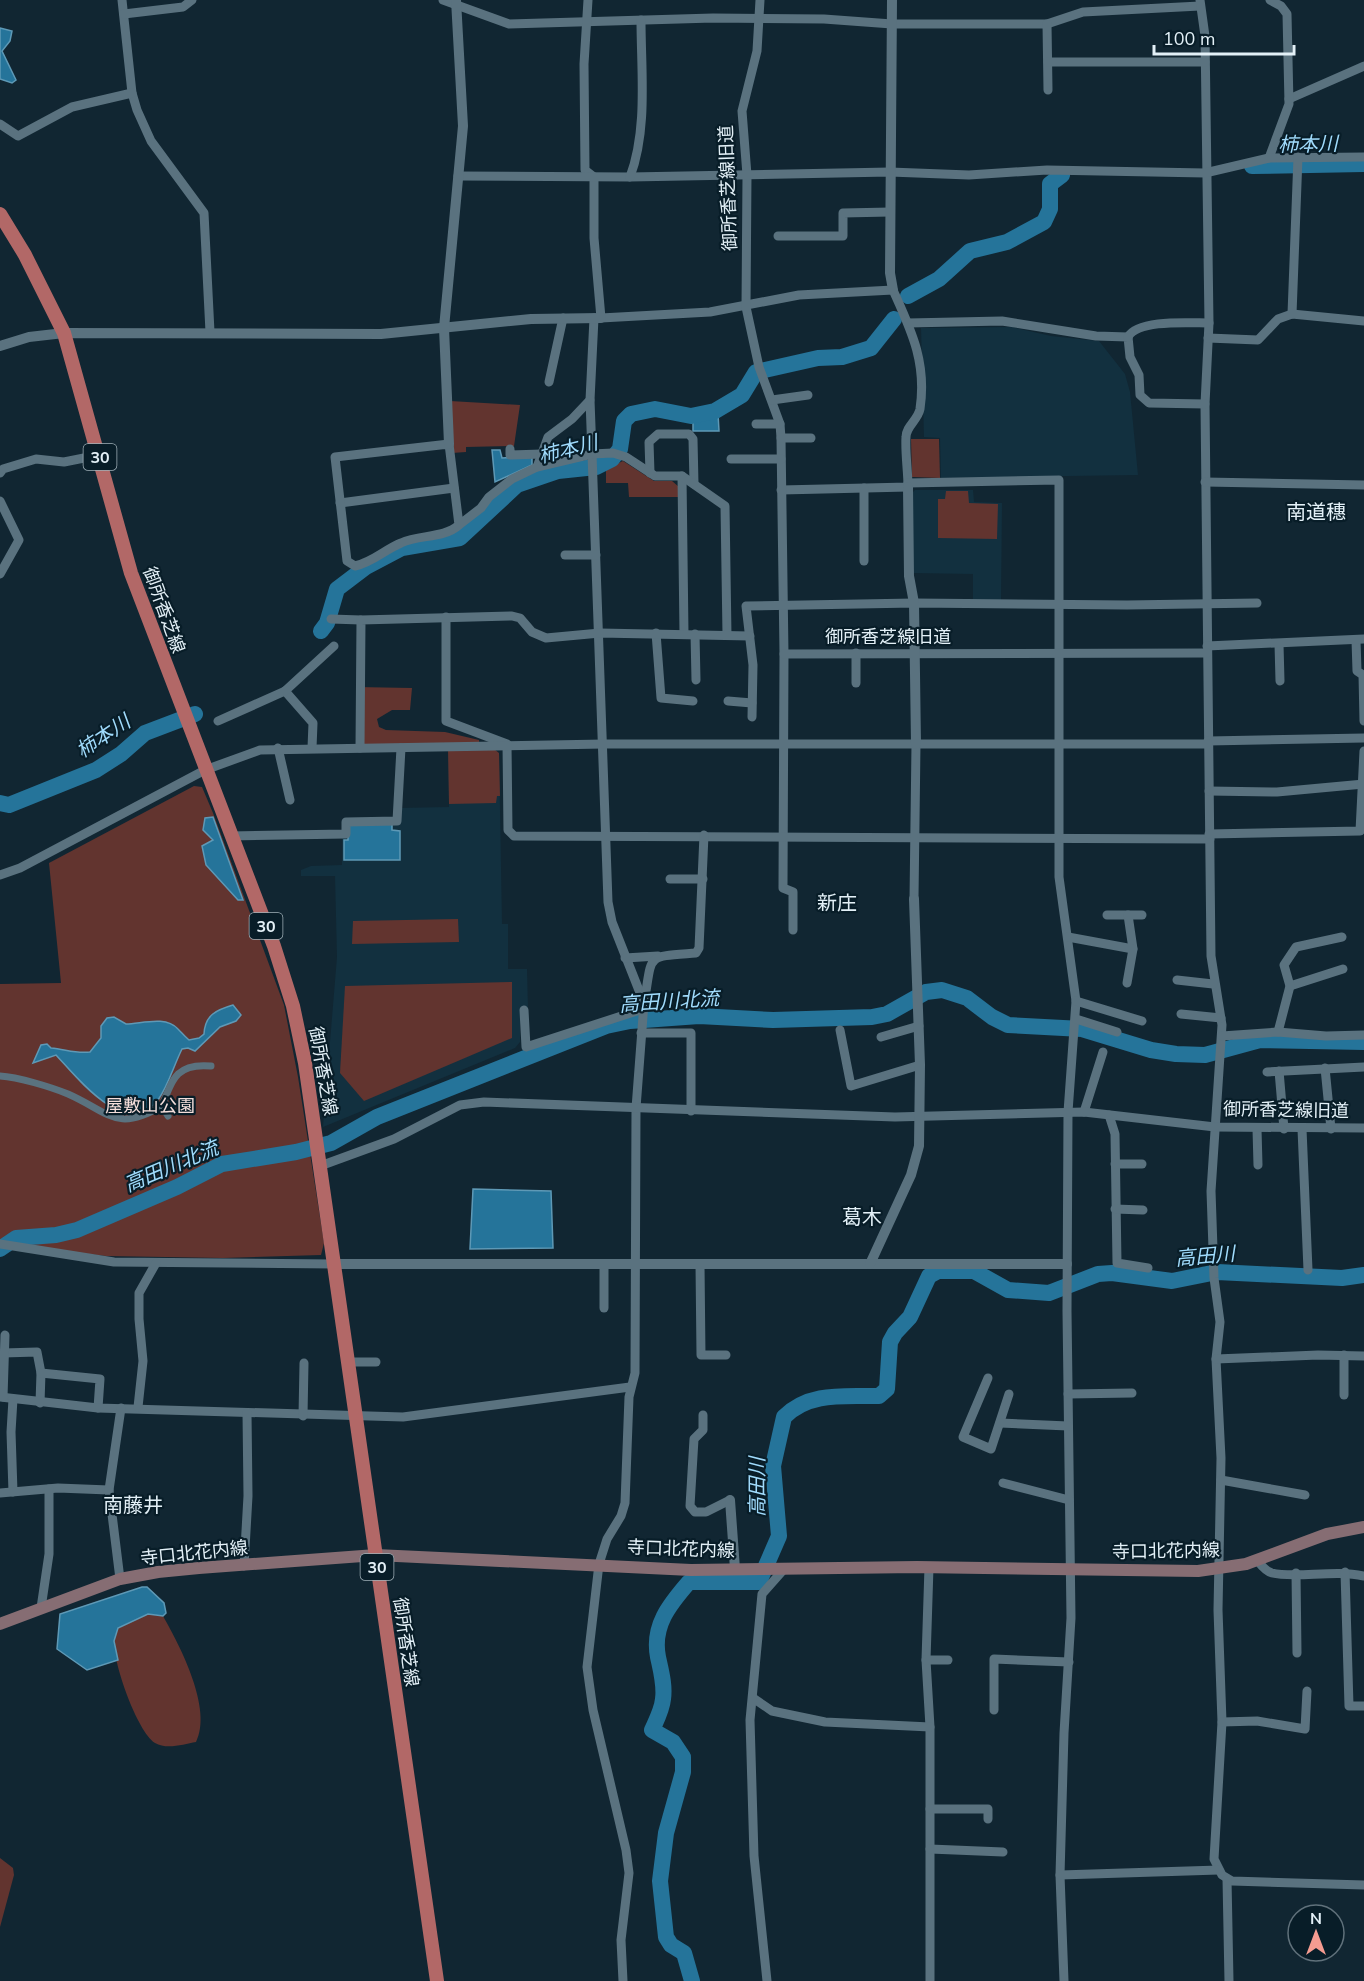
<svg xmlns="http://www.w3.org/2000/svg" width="1364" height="1981" font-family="'Nunito Sans','Noto Sans JP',sans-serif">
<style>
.built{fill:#12303f}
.green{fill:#62342f}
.water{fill:#25749a;stroke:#5e99b6;stroke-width:1.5}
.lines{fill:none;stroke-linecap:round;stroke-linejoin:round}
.river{stroke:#25749a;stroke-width:16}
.pedestrian{stroke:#5a727f;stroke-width:7}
.minor{stroke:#5a727f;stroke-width:9}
.tertiary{stroke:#5a727f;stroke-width:10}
.secondary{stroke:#866d73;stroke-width:12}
.primary{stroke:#b26867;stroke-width:14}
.labels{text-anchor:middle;stroke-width:4.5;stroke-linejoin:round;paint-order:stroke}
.shield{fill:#081d28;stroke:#a1b1b9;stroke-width:1.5}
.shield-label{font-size:16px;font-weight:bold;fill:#e3f0f7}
.street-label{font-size:18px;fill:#e3f0f7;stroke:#081d28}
.park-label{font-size:18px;fill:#f3ddda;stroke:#081d28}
.water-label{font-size:20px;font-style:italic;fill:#a0dbfc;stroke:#081d28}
.neighbourhood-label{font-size:20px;fill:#e3f0f7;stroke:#081d28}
</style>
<rect width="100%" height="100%" fill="#112632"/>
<g class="built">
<path d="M1012,327L1051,336L1099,341L1125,374L1130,392L1138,475L941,478L940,438L924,437L921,328Z"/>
<path d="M915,490H973L974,502L1002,503L1001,601H973V574L913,573L912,493Z"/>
<path d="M448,749L499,753L502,924H508V969H527L528,1009H520V1042L515,1048L323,1127L337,957L335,876H301V870L311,866L342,865V837L392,823L399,808L449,807Z"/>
</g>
<g class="green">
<path d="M450,401L520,405L514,446L466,447V452L452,453Z"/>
<path d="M911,439H939L940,478L912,477Z"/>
<path d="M623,461L654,481H672L679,487L678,497H629L628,483H606V469Z"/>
<path d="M946,491H968L969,503L998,504L997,539L938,538V499H945Z"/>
<path d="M356,687L412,688L410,710H392L377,719L379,727L386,730L445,732L479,740V744L356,745Z"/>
<path d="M448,749H494L499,753L500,796H497L496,803L449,804Z"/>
<path d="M194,786L202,787L213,813L284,1005L298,1077L324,1243L321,1255L223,1258L106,1256L0,1244V984L61,983L49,863Z"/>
<path d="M458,919L459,942L352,944L353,921Z"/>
<path d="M512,982V1038L364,1101L340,1073L345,986Z"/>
<path d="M148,1614L163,1616C180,1646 213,1709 196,1742C184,1744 167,1750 155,1743C137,1731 113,1663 114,1641C114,1637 117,1632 118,1628Z"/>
<path d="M0,1858L13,1868L14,1875L0,1927Z"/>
</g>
<g class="water">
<path d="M0,28L12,31L10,41L2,51L16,80L12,83L0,79Z"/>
<path d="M718,413L719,431H693V420Z"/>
<path d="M492,450H500L502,458L532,456V465L495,482Z"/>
<path d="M213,817L243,900H238L206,865L202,846L213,840L203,830L205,818Z"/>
<path d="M348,823H392V830L400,831V860H344V840H348Z"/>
<path d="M233,1005L241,1015L236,1021L220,1027L195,1051L188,1048L182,1049C174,1065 168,1086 158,1100C125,1141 76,1076 56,1055L33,1063L41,1045L47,1044L51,1048C65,1049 75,1054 90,1052L101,1038V1026L107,1018L114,1017L126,1024C141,1024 165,1015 178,1029C182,1033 184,1036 189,1040L199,1038L204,1034C205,1015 216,1010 233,1005Z"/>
<path d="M473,1189L551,1191L553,1248L470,1249Z"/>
<path d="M142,1587H147L164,1603L166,1613L163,1616L148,1614L118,1628L114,1641L118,1660L87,1670L57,1649L60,1614Z"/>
</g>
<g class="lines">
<g class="river">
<path d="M1252,166L1364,164"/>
<path d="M908,296L939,279L970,251L1007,242L1044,222L1050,209V184L1062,175"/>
<path d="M321,631L327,623L337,589L366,567L402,548L460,538L517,485L558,471L596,467L612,459L620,449L624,421L631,414L655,409L691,416L715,411L742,395L756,372L818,358L842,357L871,348L894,319"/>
<path d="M0,803L9,805L96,770L121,754L145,733L195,714"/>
<path d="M0,1249L16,1238L56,1235L77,1230L177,1187L222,1164L296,1152L331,1143L377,1117L606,1026L630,1021L699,1016L773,1020L872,1017L887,1014L926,992L942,990L967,998L992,1017L1008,1025L1082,1029L1151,1050L1176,1054L1205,1055L1260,1040L1364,1042"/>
<path d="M692,1981L684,1953L671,1945L666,1937L660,1881L666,1833L683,1772V1757L673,1742L652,1730C656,1721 662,1710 663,1699C665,1685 661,1671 658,1657C652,1626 669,1605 689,1582H759L779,1536L773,1466L784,1417C810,1391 846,1397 879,1396L887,1389L890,1342L895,1333L910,1317L929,1276L938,1271H974L1008,1290L1049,1293L1098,1274L1112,1273L1172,1281L1217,1272L1342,1278L1364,1275"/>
</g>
<g class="pedestrian">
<path d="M0,1076C18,1077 51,1087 68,1094C109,1112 116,1133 162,1106L168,1116"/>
<path d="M162,1106C173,1077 178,1063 211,1066"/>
</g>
<g class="minor">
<path d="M122,0L132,93L137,110L151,141L204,213L210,332"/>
<path d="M443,0L509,24L713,18L824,19L892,24H1047L1083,12L1200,6"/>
<path d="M588,0L584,64L585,170L594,177V238L601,318L710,312L799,295L893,290C911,330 927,362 920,409C918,420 906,426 906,437C905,453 908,471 908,487L781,490"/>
<path d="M760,0L757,51L742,111L747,175L746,307L759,367L780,424L781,438L784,654L783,888L793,892V930"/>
<path d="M1200,0L1205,36L1209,323L1205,404L1211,956L1222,1025L1211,1191L1214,1278L1220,1322L1216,1359L1221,1458L1218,1610L1222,1722L1214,1859L1222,1875L1232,1881L1364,1885"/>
<path d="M124,14L183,7L192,0"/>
<path d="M1047,24L1048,90"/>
<path d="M1048,62H1205"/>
<path d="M1289,99L1364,66"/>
<path d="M0,124L18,136L72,107L132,93"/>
<path d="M1269,158L1289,104L1287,14L1281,6L1270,0"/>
<path d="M458,176L630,177L890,172L969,175L1047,170L1205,173L1269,158L1364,157"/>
<path d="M630,177C648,129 641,71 641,20"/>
<path d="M778,236H843V213L890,212"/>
<path d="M1292,314L1298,157"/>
<path d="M594,318L590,400L592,454L608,902L612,922L644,1003L636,1108L635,1373L629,1397L625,1503L621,1516L607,1539L599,1564L587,1667L593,1710L626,1850L629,1873L621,1940L623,1981"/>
<path d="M908,323L1002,321L1096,336L1128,337L1130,357L1139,375L1140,395L1149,403L1205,404"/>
<path d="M1128,337C1138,319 1189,323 1209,323"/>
<path d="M1208,338L1258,340L1278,319L1292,314L1364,321"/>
<path d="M549,382L563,318"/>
<path d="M772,400L808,395"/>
<path d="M756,424H780"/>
<path d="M781,438H811"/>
<path d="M510,449V455L542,454"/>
<path d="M731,459H781"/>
<path d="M537,467L548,437L572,419L590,400"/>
<path d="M0,473L3,469L36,459L64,462L99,455"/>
<path d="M650,473L649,442L658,434H689L693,439L694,484"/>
<path d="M682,476L684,634"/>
<path d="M1205,482L1364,485"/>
<path d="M908,483L1059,480V877L1076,1001L1068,1112L1067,1311L1071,1618L1064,1733L1060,1875L1064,1981"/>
<path d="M864,488V561"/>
<path d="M0,501L19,540L0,574"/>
<path d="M340,503L454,488"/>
<path d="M459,525C443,539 420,534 401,543C384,550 373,562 355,566L347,561L335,457L449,444L459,525L481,508L489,497L512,479L537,467L592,454L613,453L626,457L655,476H682L725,506L727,635"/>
<path d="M565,555H596"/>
<path d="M446,617V721L507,744L508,830L514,836L1210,839"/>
<path d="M331,619L361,620"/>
<path d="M656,633L661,698L693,701"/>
<path d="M695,634L696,680"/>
<path d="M1356,640L1357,671L1363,675L1364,721"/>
<path d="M1279,644L1280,681"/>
<path d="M1207,646L1364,639"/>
<path d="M856,653V683"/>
<path d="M784,654L1207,653"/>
<path d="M285,691L313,723L312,748"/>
<path d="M728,701L752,703"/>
<path d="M752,717L753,665L746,606L914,603L1127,605L1257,603"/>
<path d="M218,721L285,691L334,646"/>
<path d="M1208,741L1364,738"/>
<path d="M278,748L290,800"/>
<path d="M360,748L361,620L512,616L520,618L532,632L546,638L600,633L750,636"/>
<path d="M1209,791L1277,792L1364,784"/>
<path d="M1209,834L1360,831L1364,751"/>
<path d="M230,836L346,834V822L397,821L401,748"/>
<path d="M0,875L20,868L205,770L260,750L604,744H1208"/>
<path d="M670,879H703"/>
<path d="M914,899L916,744"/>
<path d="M1107,915H1128L1133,949"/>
<path d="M1128,915H1142"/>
<path d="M1068,937L1133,949L1127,983"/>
<path d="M625,958L658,956"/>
<path d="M1177,980L1213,984"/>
<path d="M1290,986L1343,969"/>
<path d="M1076,1001L1142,1021"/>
<path d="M644,1003C653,953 644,957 696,953L699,948L704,835"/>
<path d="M524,1010L526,1047L643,1009"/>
<path d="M1181,1014L1221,1018"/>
<path d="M1076,1019L1117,1032"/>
<path d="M840,1030L851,1086L920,1065"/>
<path d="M1278,1032L1290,986L1284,965L1296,947L1342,937"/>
<path d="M641,1033H691V1111"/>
<path d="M1222,1036L1278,1032L1326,1036L1364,1035"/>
<path d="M881,1037L919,1026"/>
<path d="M1325,1068L1331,1129"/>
<path d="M1279,1071L1284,1129"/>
<path d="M1267,1072L1364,1067"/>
<path d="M1084,1112L1103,1052"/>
<path d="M1109,1115L1115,1134L1117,1263L1148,1268"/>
<path d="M1257,1129L1258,1165"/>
<path d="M1302,1129L1308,1270"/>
<path d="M1115,1164H1142"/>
<path d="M320,1166L394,1139L460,1105L484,1102L895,1117L1084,1112L1215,1127L1364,1128"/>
<path d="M1115,1209L1143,1210"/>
<path d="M0,1244L114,1262L334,1264"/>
<path d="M700,1264L701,1355H726"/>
<path d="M604,1308V1264"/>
<path d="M3,1353L37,1352L41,1373L40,1403"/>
<path d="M1344,1355V1395"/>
<path d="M1216,1359L1318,1355L1364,1356"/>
<path d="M348,1362H376"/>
<path d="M41,1373L100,1379L98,1408"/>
<path d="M988,1378L963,1437L991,1449L1009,1394"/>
<path d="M1068,1394L1132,1393"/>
<path d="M0,1397L98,1408L403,1417L630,1387"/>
<path d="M3,1397L5,1335"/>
<path d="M13,1399L11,1432L13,1492"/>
<path d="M138,1407L143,1361L139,1319V1293L156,1263"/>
<path d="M703,1415V1430L694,1439L690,1506L695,1512H706L730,1500"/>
<path d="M303,1416L304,1363"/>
<path d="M1000,1423L1068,1426"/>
<path d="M1221,1480L1305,1495"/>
<path d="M1003,1483L1069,1500"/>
<path d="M0,1493L58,1488L109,1490"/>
<path d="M1257,1560C1261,1565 1265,1571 1272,1573C1296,1579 1334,1569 1364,1576"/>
<path d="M244,1566L248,1496L247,1413"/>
<path d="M929,1567L926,1660L930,1727V1981"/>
<path d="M1345,1572L1349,1706H1364"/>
<path d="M1296,1573L1297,1653"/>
<path d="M120,1579L109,1490L121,1408"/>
<path d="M41,1608L49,1554V1489"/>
<path d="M926,1660H948"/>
<path d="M753,1698L772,1711L825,1722L930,1727"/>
<path d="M994,1710V1659L1069,1662"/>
<path d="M1222,1722L1257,1721L1305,1729L1307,1691"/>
<path d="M930,1809H988V1819"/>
<path d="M930,1849L1003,1852"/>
<path d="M1060,1875L1219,1870"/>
<path d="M1227,1879L1229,1981"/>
<path d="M767,1981L754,1856L750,1720L762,1594L785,1568"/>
</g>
<g class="tertiary">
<path d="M892,0L890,273L893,290"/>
<path d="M0,346L29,337L64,333L381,334L531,319L601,318"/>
<path d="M449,444L444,328L463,126L456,0"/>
<path d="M908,487L909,576L914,603L916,744"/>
<path d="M334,1264H1067"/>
<path d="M870,1264L911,1175L919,1146L920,1065L914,899"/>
<path d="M730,1500L735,1569"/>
</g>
<path class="secondary" d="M0,1624L120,1579L158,1572L199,1568L376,1555L691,1570L917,1567L1198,1571L1246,1564L1327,1534L1364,1527"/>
<path class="primary" d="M0,214L25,255L64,333L131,573L274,946L293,1006L305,1063L437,1981"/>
</g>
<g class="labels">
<g class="shield">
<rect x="83.5" y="444" width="33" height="26" rx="4.5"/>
<rect x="249.5" y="913" width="33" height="26" rx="4.5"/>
<rect x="360.5" y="1554" width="33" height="26" rx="4.5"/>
</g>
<g class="shield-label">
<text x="100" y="463">30</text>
<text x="266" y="932">30</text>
<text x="377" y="1573">30</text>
</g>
<g class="street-label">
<text transform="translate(728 188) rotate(-92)" y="6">御所香芝線旧道</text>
<text transform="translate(164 610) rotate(70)" y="6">御所香芝線</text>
<text x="888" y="643">御所香芝線旧道</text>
<text transform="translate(323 1071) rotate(80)" y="6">御所香芝線</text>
<text transform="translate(1286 1110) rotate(1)" y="6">御所香芝線旧道</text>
<text transform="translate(681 1549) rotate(2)" y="6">寺口北花内線</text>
<text transform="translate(1166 1551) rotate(-1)" y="6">寺口北花内線</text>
<text transform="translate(194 1553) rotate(-6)" y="6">寺口北花内線</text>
<text transform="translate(406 1642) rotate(82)" y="6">御所香芝線</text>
</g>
<g class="park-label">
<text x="150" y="1112">屋敷山公園</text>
</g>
<g class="water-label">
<text transform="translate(1308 144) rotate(-1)" y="7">柿本川</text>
<text transform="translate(568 449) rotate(-14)" y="7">柿本川</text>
<text transform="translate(103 736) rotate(-34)" y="7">柿本川</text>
<text transform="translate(669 1001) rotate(-4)" y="7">高田川北流</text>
<text transform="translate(171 1166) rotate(-23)" y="7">高田川北流</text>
<text transform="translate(1205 1256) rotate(-5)" y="7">高田川</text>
<text transform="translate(757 1487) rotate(-90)" y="7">高田川</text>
</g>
<g class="neighbourhood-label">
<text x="1316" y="519">南道穗</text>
<text x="837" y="910">新庄</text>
<text x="862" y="1224">葛木</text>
<text x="133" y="1512">南藤井</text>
</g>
</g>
<g transform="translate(1316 1933)"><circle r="28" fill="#081d28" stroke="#60717b" stroke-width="1.5"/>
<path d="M0-4.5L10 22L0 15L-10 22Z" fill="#f59c91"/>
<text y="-9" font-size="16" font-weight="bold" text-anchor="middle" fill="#e3f0f7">N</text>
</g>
<path d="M1154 45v9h140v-9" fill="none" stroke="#e3f0f7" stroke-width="3"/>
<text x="1163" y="45" font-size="18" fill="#e3f0f7" stroke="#081d28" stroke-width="4.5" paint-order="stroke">100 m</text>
</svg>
